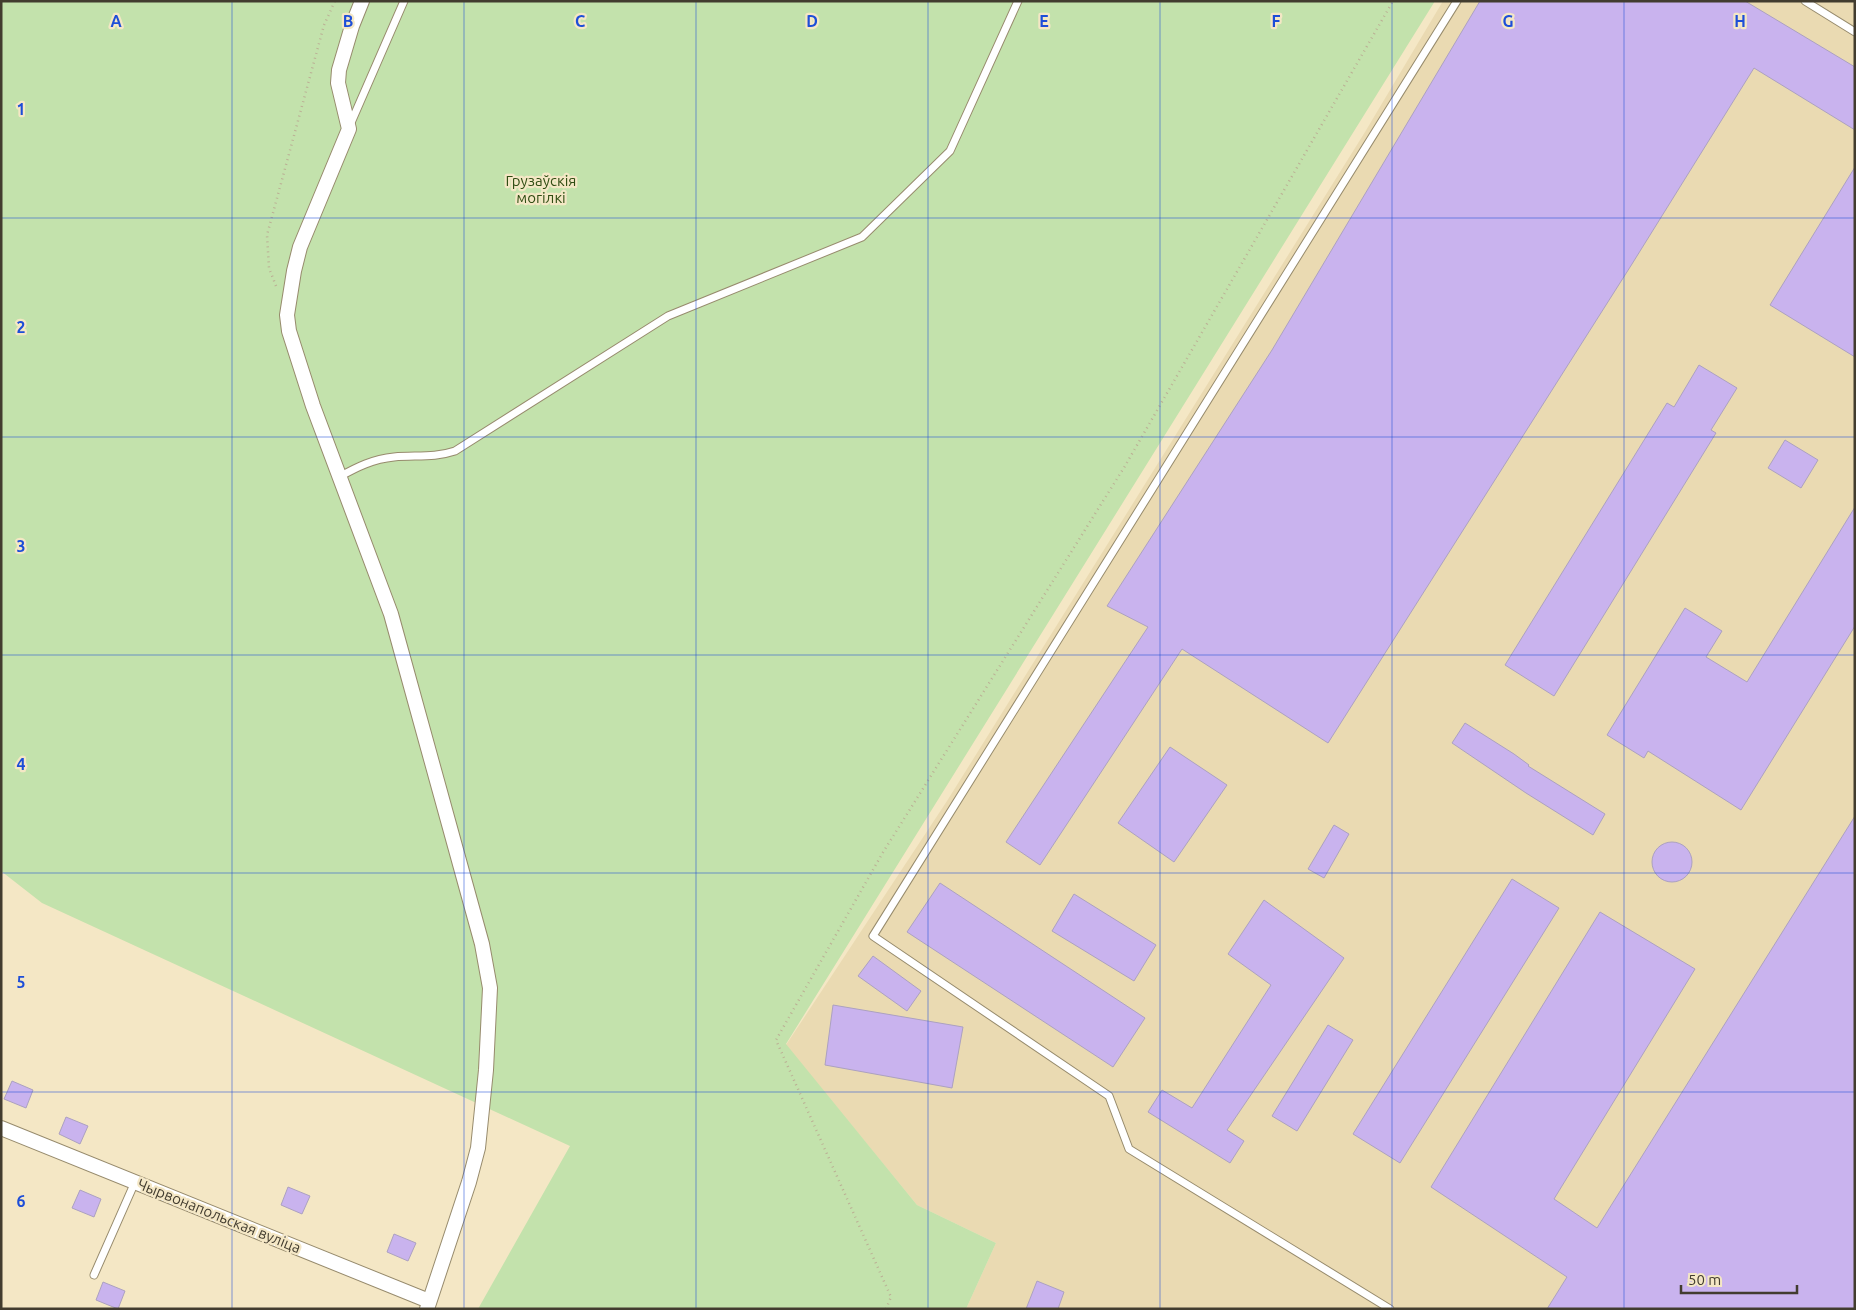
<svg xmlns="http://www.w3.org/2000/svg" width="1856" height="1310" font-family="Ubuntu,sans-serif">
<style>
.built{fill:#eadab2}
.green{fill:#c3e2ac}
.building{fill:#c9b3ee;stroke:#aca1c0}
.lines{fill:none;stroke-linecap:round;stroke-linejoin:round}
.service-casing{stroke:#978b6d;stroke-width:9}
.minor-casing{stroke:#978b6d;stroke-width:16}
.path{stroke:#bbb095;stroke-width:2.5;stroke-dasharray:1 4;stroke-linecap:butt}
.service{stroke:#fff;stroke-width:7}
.minor{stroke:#fff;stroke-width:14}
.grid{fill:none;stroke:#1d4ed8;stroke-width:1;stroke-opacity:0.55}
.labels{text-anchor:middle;stroke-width:4.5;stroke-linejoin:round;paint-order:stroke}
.park-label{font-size:15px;fill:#304d13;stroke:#f4e7c5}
.street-label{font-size:15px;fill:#423c2f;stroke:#f4e7c5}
.grid-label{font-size:16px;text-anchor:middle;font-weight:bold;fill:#1d4ed8;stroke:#f4e7c5;stroke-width:4.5;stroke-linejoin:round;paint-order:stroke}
</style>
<rect width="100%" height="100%" fill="#f4e7c5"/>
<path class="built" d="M1443,1H1855V1309H966L996,1243L917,1205L786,1045L947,801L1365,132Z"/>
<path class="green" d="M1,1H1435L786,1044L917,1205L996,1243L966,1309H478L570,1146L42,903L1,871Z"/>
<g class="building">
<path d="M1480,1H1745L1855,67V130L1754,68L1632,264L1328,743L1182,649L1040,865L1006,842L1148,627L1107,606L1272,350Z"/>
<path d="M1855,167V357L1770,305Z"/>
<path d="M1699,365L1737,388L1711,430L1716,433L1554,696L1505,665L1667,403L1674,407Z"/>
<path d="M1785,440L1818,460L1801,488L1768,468Z"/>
<path d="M1855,507V626L1741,810L1648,751L1644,758L1607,735L1685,608L1722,631L1706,657L1747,682Z"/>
<path d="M1465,723L1514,754L1529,765L1528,766L1605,814L1593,835L1526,793L1452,743Z"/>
<path d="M1170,747L1227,785L1174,862L1118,823Z"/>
<path d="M1855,816V1309H1547L1567,1277L1431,1187L1600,912L1695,969L1554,1199L1597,1228Z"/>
<path d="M1334,825L1349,834L1324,878L1308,869Z"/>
<circle cx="1672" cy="862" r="20"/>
<path d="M1512,879L1559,908L1400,1163L1353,1134Z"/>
<path d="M940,883L1145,1018L1113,1067L907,932Z"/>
<path d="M1074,894L1156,945L1134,981L1052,931Z"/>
<path d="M1264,900L1344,958L1227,1130L1244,1141L1230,1163L1148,1112L1162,1090L1192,1108L1271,985L1228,954Z"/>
<path d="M873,956L921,991L907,1011L858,976Z"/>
<path d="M833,1005L963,1027L952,1088L825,1065Z"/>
<path d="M1328,1025L1353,1040L1297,1131L1272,1116Z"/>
<path d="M12,1081L33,1090L26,1108L4,1099Z"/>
<path d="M66,1117L88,1126L80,1144L59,1134Z"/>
<path d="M288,1187L310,1196L302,1214L281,1205Z"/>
<path d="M80,1190L101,1199L94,1217L72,1208Z"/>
<path d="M394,1234L416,1243L408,1261L387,1252Z"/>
<path d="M1037,1281L1064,1292L1058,1309H1026Z"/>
<path d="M103,1282L125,1291L118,1309L96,1300Z"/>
</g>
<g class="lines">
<g class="service-casing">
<g id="service">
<path d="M1805,1L1855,32"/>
<path d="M350,125L404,1"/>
<path d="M339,477C357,467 373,459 394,457C416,455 434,458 455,451L668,316L862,237L950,151L1018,1"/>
<path d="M94,1275L135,1182"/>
<path d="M1390,1309L1129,1149L1109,1096L873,936L1457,1"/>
</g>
</g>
<g class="minor-casing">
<g id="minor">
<path d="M362,1L352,26L339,70L338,83L349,129L300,247L294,271L287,315L289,331L313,406L391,614L482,944L490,988L486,1070L478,1148L469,1182L427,1309"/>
<path d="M1,1128L429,1301"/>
</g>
</g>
<g class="path">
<path d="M276,286L269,268L267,235L324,25L335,1"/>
<path d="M886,1309L891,1297L776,1040L882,854L1125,466L1393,1"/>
</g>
<use href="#service" class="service"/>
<use href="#minor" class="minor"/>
</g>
<path class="grid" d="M232,1V1309M464,1V1309M696,1V1309M928,1V1309M1160,1V1309M1392,1V1309M1624,1V1309M1,218H1855M1,437H1855M1,655H1855M1,873H1855M1,1092H1855"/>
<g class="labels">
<g class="park-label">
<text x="541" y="186">Грузаўскія<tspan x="541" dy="17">могілкі</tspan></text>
</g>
<g class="street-label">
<text transform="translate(219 1216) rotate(22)" y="5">Чырвонапольская вуліца</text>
</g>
</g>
<g class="grid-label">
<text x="116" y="27">A</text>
<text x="348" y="27">B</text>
<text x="580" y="27">C</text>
<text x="812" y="27">D</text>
<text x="1044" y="27">E</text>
<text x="1276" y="27">F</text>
<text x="1508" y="27">G</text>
<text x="1740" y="27">H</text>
<text x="21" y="115">1</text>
<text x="21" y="333">2</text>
<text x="21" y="552">3</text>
<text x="21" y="770">4</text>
<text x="21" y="988">5</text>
<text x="21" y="1207">6</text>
</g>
<rect width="1856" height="1310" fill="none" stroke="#423c2f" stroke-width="5"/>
<path d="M1681 1285v8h116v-8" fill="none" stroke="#423c2f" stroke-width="2.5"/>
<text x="1688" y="1285" font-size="15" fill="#423c2f" stroke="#f4e7c5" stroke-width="4" paint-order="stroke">50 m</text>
</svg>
